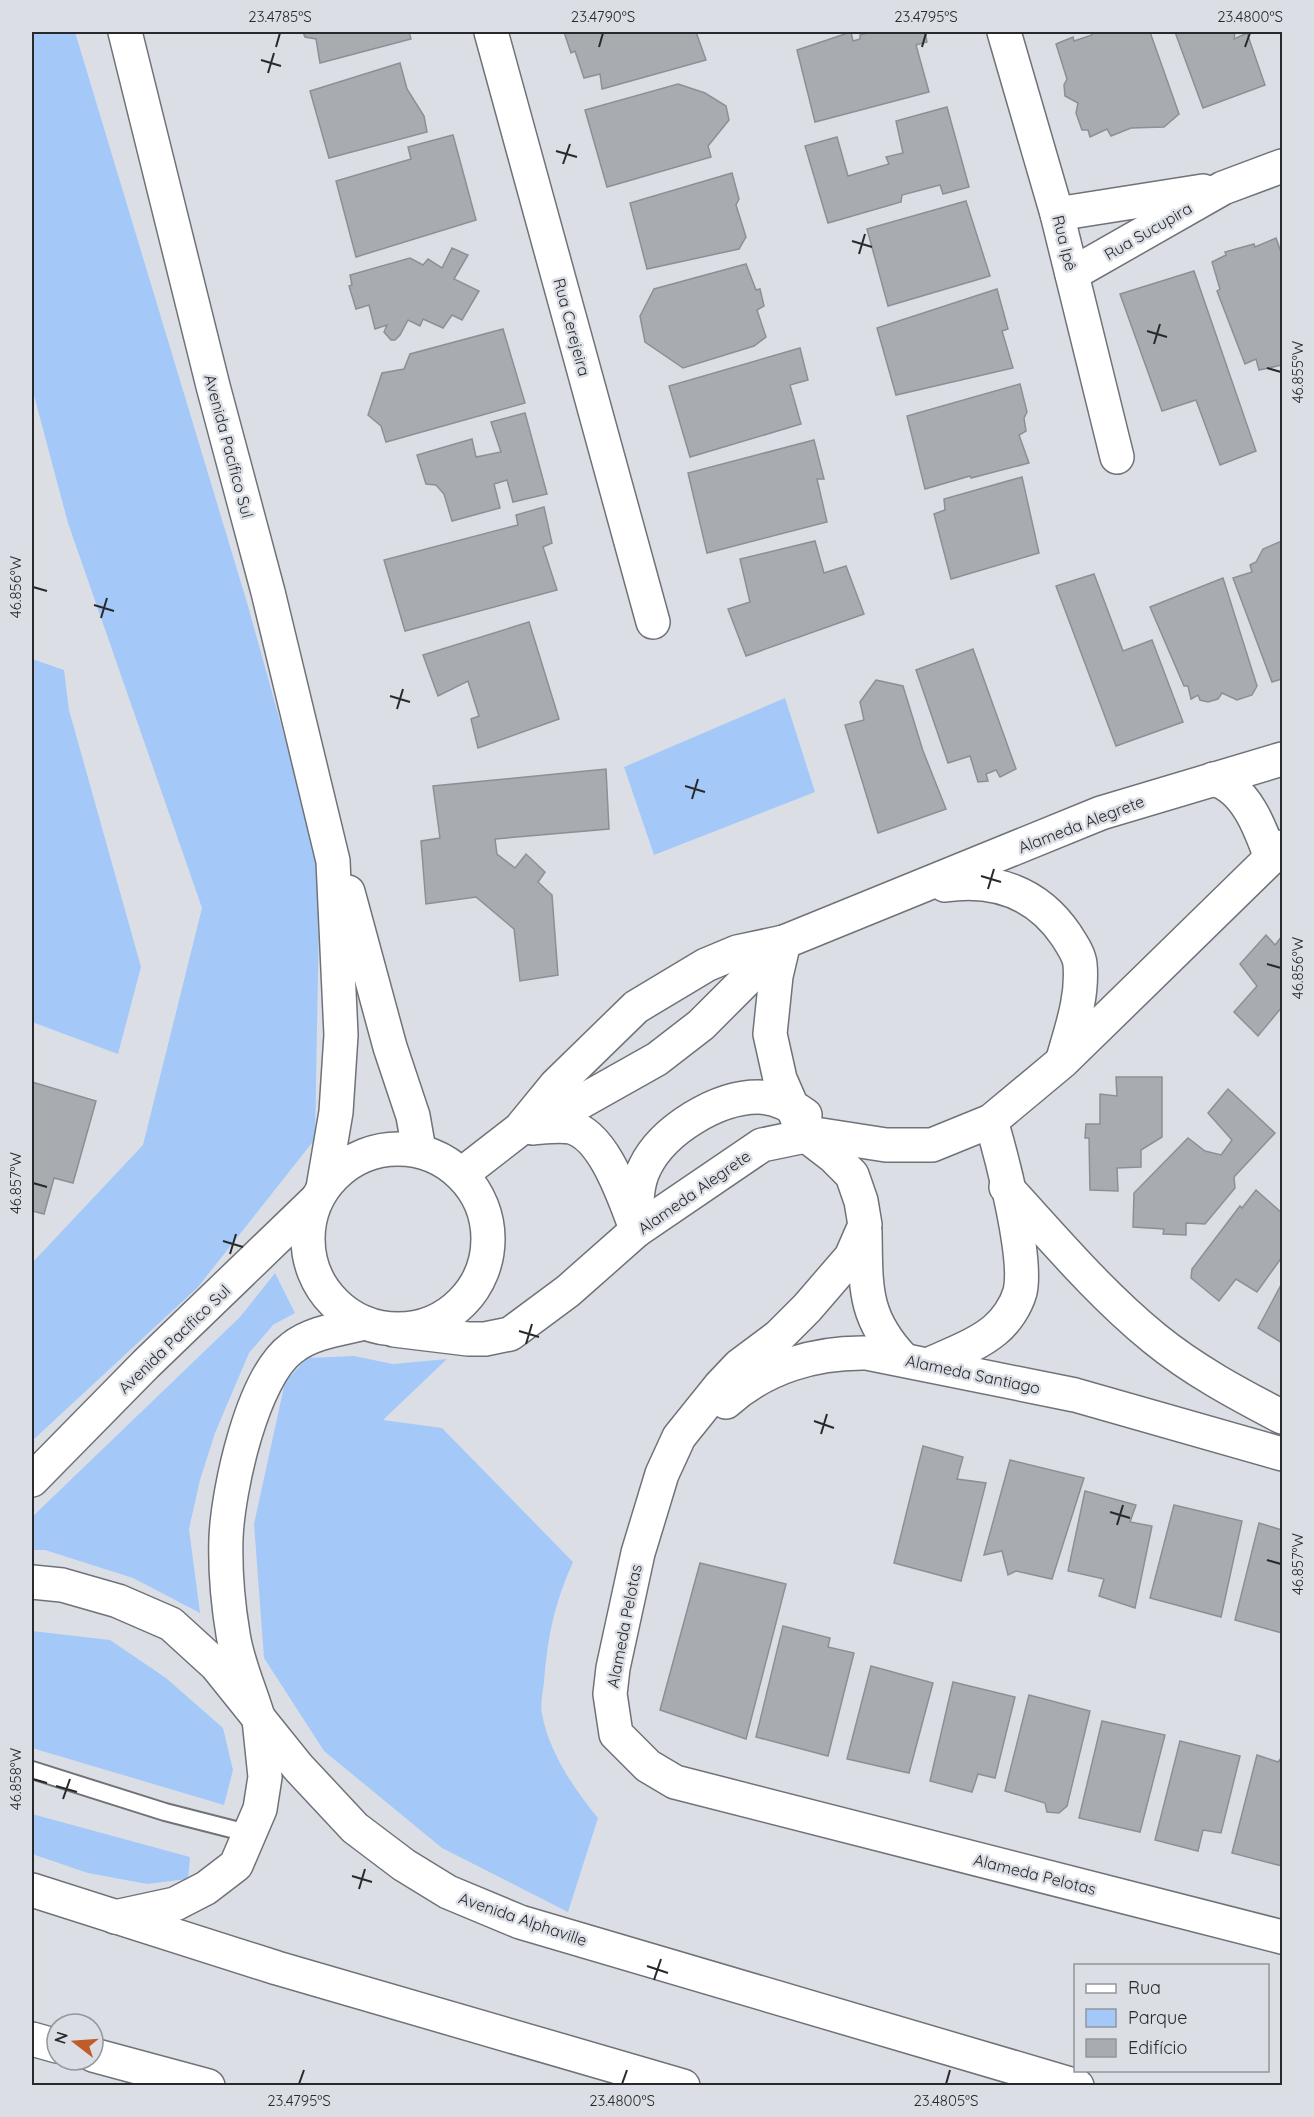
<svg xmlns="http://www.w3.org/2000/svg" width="1314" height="2117" font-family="Quicksand,sans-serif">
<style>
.green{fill:#a4c9f8}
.building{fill:#a8acb1;stroke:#8c9095;stroke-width:1.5}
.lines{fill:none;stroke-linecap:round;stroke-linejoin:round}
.lane-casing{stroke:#6f7378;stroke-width:20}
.street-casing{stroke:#6f7378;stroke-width:36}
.secondary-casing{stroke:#6f7378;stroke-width:36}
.lane{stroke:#fff;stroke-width:16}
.street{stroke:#fff;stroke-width:33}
.secondary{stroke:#fff;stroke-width:33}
.ticks{fill:none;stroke:#28292b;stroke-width:2}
.labels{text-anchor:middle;stroke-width:5;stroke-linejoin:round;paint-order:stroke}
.street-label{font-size:16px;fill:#28292b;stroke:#dbdfe5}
.neatline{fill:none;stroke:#28292b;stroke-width:2}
.ticks-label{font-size:15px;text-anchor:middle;fill:#28292b}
</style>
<rect width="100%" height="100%" fill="#dbdfe5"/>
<g class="green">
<path d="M32,32H75L248,606L320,865L315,1139L198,1287L32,1441V1263L143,1145L202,908L68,523L32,388Z"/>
<path d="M32,659L64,670L69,710L141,967L118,1054L32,1022Z"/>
<path d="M785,698L815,792L654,855L624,767Z"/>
<path d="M275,1273L295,1313L273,1325L249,1353L215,1433L200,1480L189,1529L200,1613L133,1578L45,1550H32V1517L240,1317Z"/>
<path d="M354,1356L393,1364L447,1359L383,1420L442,1428L573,1562C554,1605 548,1635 544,1682C543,1692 540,1704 542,1714C549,1752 574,1789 598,1818L568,1912L442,1848L324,1751L264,1658L254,1524L285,1382L307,1358Z"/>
<path d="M32,1631L110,1640L166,1678L223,1728L233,1770L224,1805L32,1748Z"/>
<path d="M32,1814L190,1857L188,1879L147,1884L88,1873L32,1854Z"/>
</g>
<g class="building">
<path d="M303,32H409L411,39L320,63L316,39L305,37Z"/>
<path d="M564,32H696L706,60L602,89L600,74L584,78L575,51L571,53Z"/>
<path d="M851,32L853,41L860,39V35L871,32H925L927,42L916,45L929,92L815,122L797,50Z"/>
<path d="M1092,32H1150L1179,114L1164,127L1131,128L1111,136L1107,129L1090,137L1088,130H1082L1076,113L1078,103L1065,96L1064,85L1067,79L1056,44L1073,37L1074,41L1092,35Z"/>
<path d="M1175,32H1235L1234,39L1247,33L1265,85L1203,108Z"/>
<path d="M400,63L407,89L424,116L427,132L329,158L310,91Z"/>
<path d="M678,84L705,93L726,106L729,120L708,146L711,157L607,187L585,110Z"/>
<path d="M947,107L969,187L943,194L940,185L902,195L901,202L828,223L805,146L837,137L848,176L889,164L886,157L903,153L896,121Z"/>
<path d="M453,135L476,220L356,257L336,181L411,159L408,147Z"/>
<path d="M732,173L739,199L736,205L746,237L739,249L647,269L630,203Z"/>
<path d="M966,201L990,276L888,306L867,229Z"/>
<path d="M1276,238L1282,255V365L1259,370L1256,359L1245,364L1217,291L1220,289L1212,262L1226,255L1225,252L1254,244L1255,247Z"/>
<path d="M452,248L468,255L454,279L479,291L462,320L452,315L443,328L423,319L420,326L408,320L400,335L395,340H391L384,332L387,325L375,329L369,305L356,309L349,286L352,285L350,275L410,258L423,265L428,259L442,268Z"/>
<path d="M746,264L756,290L760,289L764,306L757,310L766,337L754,346L683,368L645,342L640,316L654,289Z"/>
<path d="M1194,271L1256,451L1220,465L1196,400L1162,411L1120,294Z"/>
<path d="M997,289L1008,329L1002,331L1013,368L896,395L877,328Z"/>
<path d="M503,329L525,403L386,442L381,426L368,415L382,373L404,369L410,354Z"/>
<path d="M800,348L808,380L790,385L801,424L690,457L669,386Z"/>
<path d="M1020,384L1027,412L1024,418L1026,431L1019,435L1029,463L971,478L970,476L925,489L907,416Z"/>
<path d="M525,413L547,494L513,502L507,480L494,484L500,508L452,521L444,494L436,485L426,484L417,455L472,439L476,457L501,452L491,422Z"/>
<path d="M814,440L824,479H817L827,522L707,553L688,473Z"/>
<path d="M1022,477L1039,553L951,579L934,514L945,510L944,499Z"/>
<path d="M544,507L552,543L543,547L557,590L405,631L384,560L518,525L516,515Z"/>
<path d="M815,541L824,573L846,566L864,614L746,656L728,609L750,602L740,559Z"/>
<path d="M1282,541V679L1272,682L1233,578L1252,572L1250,565L1256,562L1263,549Z"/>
<path d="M1094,574L1123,651L1152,640L1183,722L1116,746L1056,586Z"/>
<path d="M1223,578L1257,686L1252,695L1237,700L1222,693L1218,699L1208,702L1200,700L1198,695L1191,699L1188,686H1184L1150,607Z"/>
<path d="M529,622L559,719L478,748L471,719L479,716L468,681L438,696L423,655Z"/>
<path d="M973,649L1016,769L1000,777L996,770L986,774L988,781L978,782L970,756L948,763L916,670Z"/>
<path d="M876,680L903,686L923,751L946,809L878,833L845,725L864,720L860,702Z"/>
<path d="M606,769L609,829L495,839L497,854L515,868L526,854L545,872L538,882L552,895L558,975L520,981L514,929L476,897L426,904L421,841L440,838L433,786Z"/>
<path d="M1266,935L1275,945L1282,936V1007L1258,1036L1234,1012L1257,986L1240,964Z"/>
<path d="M1116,1077H1162V1137L1141,1150V1167L1117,1168L1118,1191L1090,1190L1089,1138H1085L1086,1124H1100V1094L1117,1096Z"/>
<path d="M32,1082L96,1101L73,1183L54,1178L44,1214L32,1211Z"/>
<path d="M1228,1089L1275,1133L1234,1177L1235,1188L1205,1224L1186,1223V1235L1163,1234L1164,1229L1133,1227L1134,1193L1188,1138L1205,1151L1221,1155L1232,1140L1208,1113Z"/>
<path d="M1256,1190L1282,1213V1257L1257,1292L1236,1279L1219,1301L1191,1278L1192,1269L1240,1206L1242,1208Z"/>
<path d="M1282,1283V1343L1258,1328Z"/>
<path d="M923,1446L963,1457L957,1479L986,1483L961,1581L894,1563Z"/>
<path d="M1010,1460L1084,1478L1052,1579L1016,1571L1008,1575L1002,1551L984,1555Z"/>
<path d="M1085,1491L1136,1505L1130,1522L1152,1526L1135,1608L1099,1596L1104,1579L1068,1571Z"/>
<path d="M1174,1505L1242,1521L1221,1617L1150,1598Z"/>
<path d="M1259,1523L1282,1530V1633L1235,1620Z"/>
<path d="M700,1563L786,1584L746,1739L660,1710Z"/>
<path d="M783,1626L830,1638L828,1647L854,1653L828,1756L756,1737Z"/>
<path d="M871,1666L933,1683L909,1773L847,1759Z"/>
<path d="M953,1682L1015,1697L995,1778L978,1774L972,1792L930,1781Z"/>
<path d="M1029,1695L1090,1711L1067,1806L1059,1813L1047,1812L1045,1803L1005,1791Z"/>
<path d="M1102,1721L1165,1735L1140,1832L1079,1818Z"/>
<path d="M1180,1741L1240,1756L1221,1833L1203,1830L1198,1851L1155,1840Z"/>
<path d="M1257,1755L1278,1762L1282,1757V1866L1232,1853Z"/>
</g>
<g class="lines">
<g class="lane-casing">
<path id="lane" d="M32,1770L165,1812L251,1834"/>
</g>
<g class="street-casing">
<g id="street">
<path d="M125,32L213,386L268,592L333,861L341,1035L336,1112L323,1188"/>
<path d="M491,32L653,622"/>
<path d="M1004,32L1057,214L1117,457"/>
<path d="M1057,214L1203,191"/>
<path d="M1072,274L1223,188L1282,166"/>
<path d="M1213,779C1246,787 1261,830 1271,858"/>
<path d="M945,885C994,878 1037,892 1066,935C1071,943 1079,954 1080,964C1083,997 1072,1027 1063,1059"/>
<path d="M348,892L390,1047L413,1116L419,1150"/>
<path d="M784,942L776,976L770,1034L780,1079L804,1134L834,1157L852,1175L861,1201L865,1225L851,1257L807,1308L779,1336L739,1366L720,1386L679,1437L662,1474L638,1553L613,1668L610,1694L616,1734L648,1766L675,1782L1282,1937"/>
<path d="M525,1127L577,1104L657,1059L701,1025L784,942"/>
<path d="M533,1128C545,1127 559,1125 571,1127C604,1136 623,1195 634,1223"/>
<circle cx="398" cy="1239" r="90"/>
<path d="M462,1174L520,1129L556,1085L636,1007L706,965L737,952L784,942L1101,813L1282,759"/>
<path d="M1006,1187C1053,1238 1099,1293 1154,1338C1193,1370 1238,1394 1282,1417"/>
<path d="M637,1230C637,1209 635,1186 645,1167C663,1130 717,1097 758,1097C775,1097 792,1106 805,1115"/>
<path d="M865,1232C866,1287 863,1317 903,1359"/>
<path d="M394,1330L468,1339H485L510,1334L568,1291L637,1230L762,1145L815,1134L886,1145H932L991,1121L1063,1061L1282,847"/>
<path d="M930,1364C952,1354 977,1345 995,1330C1006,1321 1016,1306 1020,1292C1028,1258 1002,1157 991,1121"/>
<path d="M726,1402C765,1367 815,1352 867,1353L1075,1395L1282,1454"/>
<path d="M32,1480L146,1364L316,1200"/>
<path d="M258,1717C250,1690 237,1662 233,1634C228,1604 225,1569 226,1538C228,1490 252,1377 292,1348C312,1332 341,1329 365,1323"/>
<path d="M32,2039L57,2046"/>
<path d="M93,2055L208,2086"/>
</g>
</g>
<g class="secondary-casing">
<g id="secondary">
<path d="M32,1582L62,1585L118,1601L171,1624L216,1665L298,1767L355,1828L404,1865L448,1892L520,1922L1077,2086"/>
<path d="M32,1890L277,1968L683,2086"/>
<path d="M115,1917L175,1904L206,1888L236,1865L260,1809L265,1777L259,1719"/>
</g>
</g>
<use href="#lane" class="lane"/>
<use href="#street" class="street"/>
<use href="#secondary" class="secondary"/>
</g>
<path class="ticks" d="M276,47L280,33M599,47L603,33M922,47L926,33M1245,47L1250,33M261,60L281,66M268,73L274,53M556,151L577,157M563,164L570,144M852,241L872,247M859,254L865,234M1147,331L1167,337M1154,344L1160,324M1267,368L1281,372M33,587L47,591M94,605L114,611M101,618L107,598M390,696L410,702M397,709L403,689M685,786L705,792M692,799L698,779M981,876L1001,882M988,889L994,869M1267,964L1281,968M33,1183L47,1187M223,1241L243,1247M230,1254L236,1234M519,1331L539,1337M526,1344L532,1324M814,1421L834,1428M821,1434L827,1414M1110,1512L1130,1518M1117,1525L1123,1505M1267,1560L1281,1564M33,1779L47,1783M56,1786L77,1792M63,1799L70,1779M352,1876L372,1882M359,1889L365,1869M647,1966L668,1973M654,1980L661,1959M299,2084L304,2070M622,2084L627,2070M946,2084L950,2070"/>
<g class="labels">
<g class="street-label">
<text transform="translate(1148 231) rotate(-30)" y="6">Rua Sucupira</text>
<text transform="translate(1065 243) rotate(76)" y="6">Rua Ipê</text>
<text transform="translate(572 327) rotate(75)" y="6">Rua Cerejeira</text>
<text transform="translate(229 446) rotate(75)" y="6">Avenida Pacífico Sul</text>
<text transform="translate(1081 824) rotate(-21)" y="6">Alameda Alegrete</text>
<text transform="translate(694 1192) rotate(-35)" y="6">Alameda Alegrete</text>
<text transform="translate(174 1339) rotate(-44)" y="6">Avenida Pacífico Sul</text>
<text transform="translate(973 1374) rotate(12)" y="6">Alameda Santiago</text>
<text transform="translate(624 1626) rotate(-79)" y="6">Alameda Pelotas</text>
<text transform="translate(1035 1874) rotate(14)" y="6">Alameda Pelotas</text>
<text transform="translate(523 1919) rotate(19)" y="6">Avenida Alphaville</text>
</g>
</g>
<rect width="1314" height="2117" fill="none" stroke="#dbdfe5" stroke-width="66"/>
<rect x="1074" y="1964" width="195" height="108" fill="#dbdfe5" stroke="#93969b" stroke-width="1.5"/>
<rect x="1086" y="1984" width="30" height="9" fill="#ffffff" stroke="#93969b" stroke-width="1.5"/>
<text x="1128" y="1994" font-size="18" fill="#28292b">Rua</text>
<rect x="1086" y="2009" width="30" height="18" fill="#a4c9f8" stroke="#93969b" stroke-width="1.5"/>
<text x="1128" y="2024" font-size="18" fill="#28292b">Parque</text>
<rect x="1086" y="2039" width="30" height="18" fill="#a8acb1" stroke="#93969b" stroke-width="1.5"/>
<text x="1128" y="2054" font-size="18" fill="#28292b">Edifício</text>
<g transform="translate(75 2042) rotate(287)"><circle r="28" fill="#dbdfe5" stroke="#93969b" stroke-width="1.5"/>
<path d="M0-4.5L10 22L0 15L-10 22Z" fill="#c05b2a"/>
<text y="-9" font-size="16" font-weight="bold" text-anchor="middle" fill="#28292b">N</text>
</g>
<rect x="33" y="33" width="1248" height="2051" class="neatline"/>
<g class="ticks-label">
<text x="280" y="22">23.4785°S</text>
<text x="603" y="22">23.4790°S</text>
<text x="926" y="22">23.4795°S</text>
<text x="1250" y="22">23.4800°S</text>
<text transform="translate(1298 372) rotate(-90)" y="5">46.855°W</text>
<text transform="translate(16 587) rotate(-90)" y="5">46.856°W</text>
<text transform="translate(1298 968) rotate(-90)" y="5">46.856°W</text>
<text transform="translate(16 1183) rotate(-90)" y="5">46.857°W</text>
<text transform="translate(1298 1564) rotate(-90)" y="5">46.857°W</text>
<text transform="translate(16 1779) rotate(-90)" y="5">46.858°W</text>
<text x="299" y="2106">23.4795°S</text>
<text x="622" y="2106">23.4800°S</text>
<text x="946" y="2106">23.4805°S</text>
</g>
</svg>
